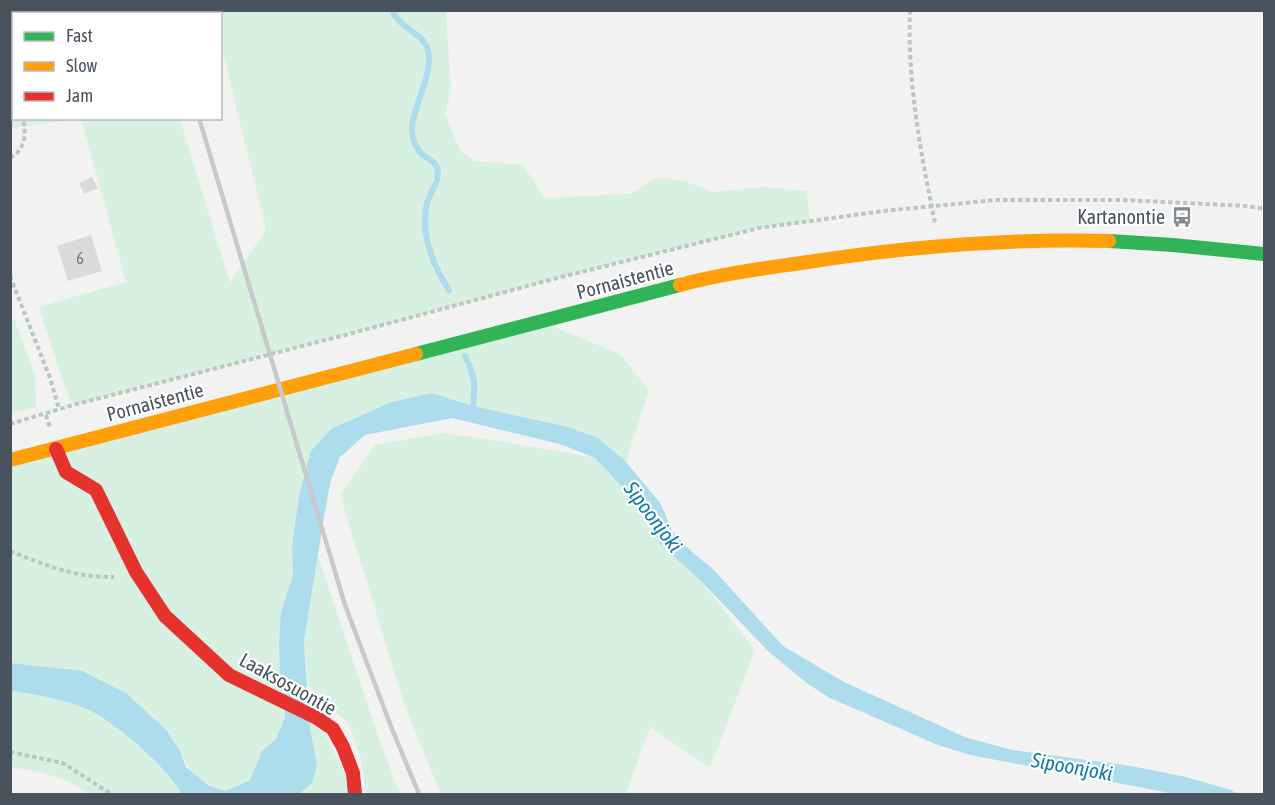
<svg xmlns="http://www.w3.org/2000/svg" width="1275" height="805" font-family="'Asap Condensed',sans-serif">
<style>
.green{fill:#d7f0e2}
.water{fill:#addcec}
.lines{fill:none;stroke-linecap:round;stroke-linejoin:round}
.stream{stroke:#addcec;stroke-width:6}
.building{fill:#d9dadc}
.path{stroke:#bbc7c3;stroke-width:4;stroke-dasharray:4.5 3;stroke-linecap:butt}
.fast{stroke:#30b455;stroke-width:14}
.slow{stroke:#ff9f0a;stroke-width:14}
.jam{stroke:#e5322d;stroke-width:14}
.rail{stroke:#c8c9cc;stroke-width:4.5}
.labels{text-anchor:middle;stroke-width:4.5;stroke-linejoin:round;paint-order:stroke}
.number-label{font-size:16px;fill:#6e767f}
.poi-label{font-size:20px;fill:#49535e;stroke:#fff;text-anchor:end}
.street-label{font-size:20px;fill:#49535e;stroke:#fff}
.water-label{font-size:21px;font-style:italic;fill:#107ca1;stroke:#fff}
</style>
<rect width="100%" height="100%" fill="#f2f2f2"/>
<g class="green">
<path d="M35,10H148V13H18Z"/>
<path d="M10,11H17L18,13L14,14V118L180,119L230,283L266,230L221,45L220,14L213,13L212,11H446L451,90L445,114L460,150L473,161L523,165L545,198L630,194L657,178L684,181L714,192L762,187L807,191L810,221L759,228L561,277L349,334L73,405L62,379L39,307L126,282L81,119L11,128Z"/>
<path d="M14,319L35,375L36,407L11,413L10,321Z"/>
<path d="M542,322L620,354L649,390L626,462L568,427L473,406L432,393L391,402L331,429L311,452L299,496L292,546L293,576L281,612L285,717L276,739L262,751L250,779L225,791C202,783 189,774 180,751L30,667L11,663L10,460Z"/>
<path d="M442,433L500,441L595,458L627,492L650,521L659,543L703,583L755,650L710,768L650,727L626,794H441L405,707L340,495L375,445Z"/>
<path d="M318,556L379,739L400,794H366L360,755L349,724L308,686L304,641Z"/>
<path d="M11,691C35,694 73,701 95,713C124,730 165,766 182,794H89C71,780 33,768 11,768Z"/>
<path d="M317,718L355,794H299L312,783L309,722Z"/>
</g>
<path class="water" d="M432,393L473,406L568,427L598,438L626,462L661,504L672,531L693,553L712,568L783,646L844,682L967,738L1013,750L1131,766L1186,777L1231,790L1237,794H1175L970,755L938,745L830,698L808,684L767,650L703,583L659,543L650,521L627,492L595,458L563,445L452,418L365,435L340,457L331,480L325,511L304,641L309,722L317,766L312,783L299,794H182C165,766 124,730 95,713C73,701 35,694 11,691L10,663L82,671L127,694L166,730L180,751L186,767L208,785L225,791L250,780L262,751L276,739L285,717L284,693L280,679L279,643L281,612L293,576L292,546L299,496L311,451L331,429L391,402Z"/>
<g class="lines">
<g class="stream">
<path d="M392,10C399,29 423,32 428,50C434,71 414,105 412,127C411,136 416,150 424,156C429,159 435,161 437,168C441,180 430,192 427,203C420,233 433,265 449,290"/>
<path d="M465,356C478,383 474,385 473,413"/>
</g>
</g>
<g class="building">
<path d="M92,177L98,188L84,194L79,183Z"/>
<path d="M91,235L102,271L68,281L57,246Z"/>
</g>
<g class="lines">
<g class="path">
<path d="M28,10V14"/>
<path d="M910,10C907,82 921,154 935,223"/>
<path d="M10,158C26,149 26,134 23,118"/>
<path d="M1182,217L1184,203"/>
<path d="M10,276L50,378L59,409"/>
<path d="M46,415L50,428"/>
<path d="M10,424L73,405L349,334L561,277L759,228L884,211L995,200H1124L1248,206L1264,209"/>
<path d="M10,551C45,565 76,578 114,577"/>
<path d="M10,752L63,763L111,794"/>
</g>
<g class="fast">
<path d="M1109,241L1173,245L1264,254"/>
<path d="M416,354L680,285"/>
</g>
<g class="slow">
<path d="M680,285C719,274 760,269 801,263C903,247 1005,238 1109,241"/>
<path d="M10,460L416,354"/>
</g>
<path class="jam" d="M56,449L66,472L96,490L136,572L165,616L229,675L317,718L333,729L343,747L353,773L355,794"/>
<g class="rail">
<path d="M168,10V14"/>
<path d="M199,118L345,605L392,729L419,794"/>
</g>
</g>
<defs>
<g id="bus-bare" transform="scale(1.62)"><path d="M-5-6H5V4H4V6H2V4H-2V6H-4V4H-5ZM-3.5-4V0h7V-4ZM-3.5 1.2v1.5H-2V1.2ZM2 1.2v1.5H3.5V1.2Z" fill="#848b92" stroke="#fff" stroke-width="2.5" paint-order="stroke"/></g>
</defs>
<g fill-rule="evenodd">
<use href="#bus-bare" x="1182" y="217"/>
</g>
<g class="labels">
<g class="number-label">
<text x="80" y="264">6</text>
</g>
<g class="poi-label">
<text x="1165" y="224">Kartanontie</text>
</g>
<g class="street-label">
<text transform="translate(625 280) rotate(-15)" y="7">Pornaistentie</text>
<text transform="translate(155 402) rotate(-15)" y="7">Pornaistentie</text>
<text transform="translate(288 684) rotate(29)" y="7">Laaksosuontie</text>
</g>
<g class="water-label">
<text transform="translate(653 517) rotate(53)" y="7">Sipoonjoki</text>
<text transform="translate(1072 767) rotate(10)" y="7">Sipoonjoki</text>
</g>
</g>
<rect width="1275" height="805" fill="none" stroke="#49535e" stroke-width="24"/>
<rect x="12" y="12" width="210" height="108" fill="#ffffff" stroke="#b6babf" stroke-width="1.5"/>
<rect x="24" y="32" width="30" height="9" fill="#30b455" stroke="#b6babf" stroke-width="1.5"/>
<text x="66" y="42" font-size="18" fill="#49535e">Fast</text>
<rect x="24" y="62" width="30" height="9" fill="#ff9f0a" stroke="#b6babf" stroke-width="1.5"/>
<text x="66" y="72" font-size="18" fill="#49535e">Slow</text>
<rect x="24" y="92" width="30" height="9" fill="#e5322d" stroke="#b6babf" stroke-width="1.5"/>
<text x="66" y="102" font-size="18" fill="#49535e">Jam</text>
</svg>
